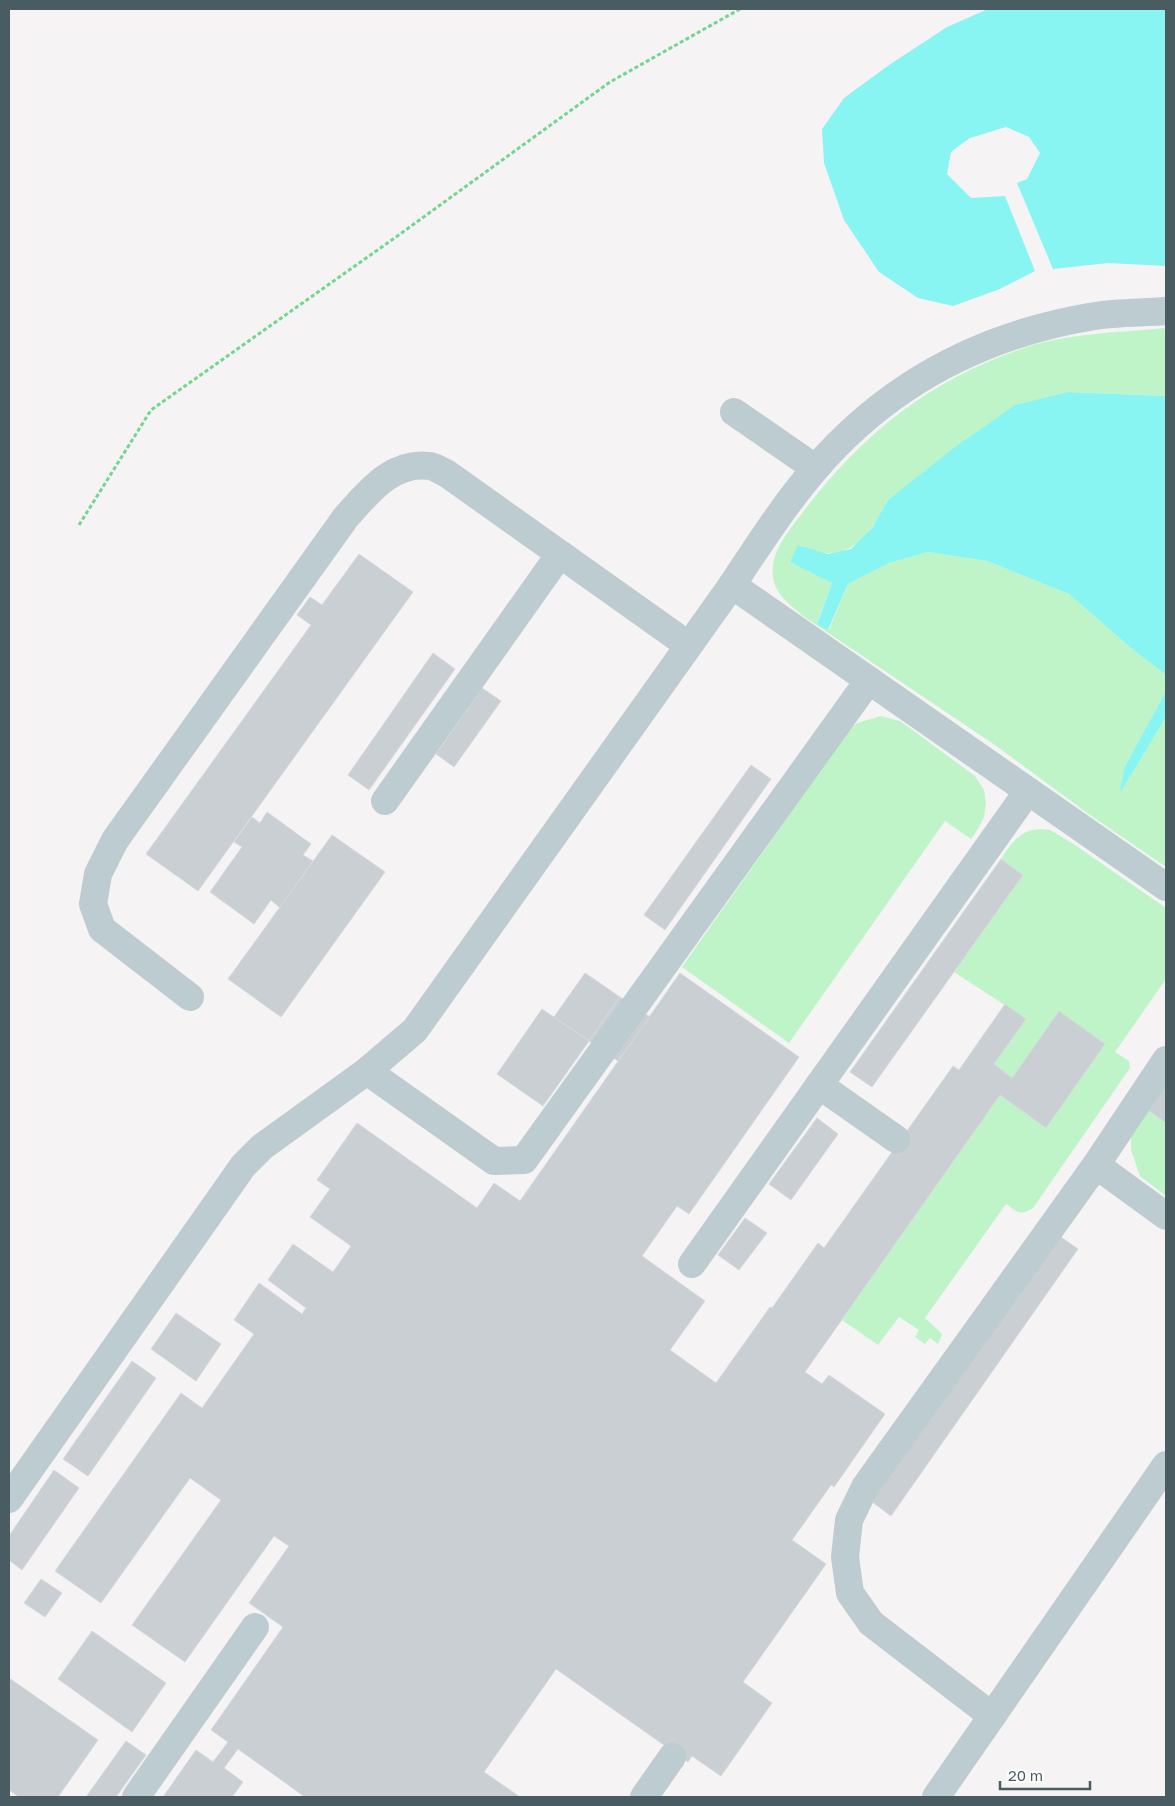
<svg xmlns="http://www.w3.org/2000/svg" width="1175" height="1806" font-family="'Golos Text',sans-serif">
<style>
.green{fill:#bff4c8}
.water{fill:#89f5f3}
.building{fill:#c9cfd2;stroke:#d6dade}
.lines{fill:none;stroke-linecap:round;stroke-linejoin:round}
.path{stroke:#73d68f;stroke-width:3;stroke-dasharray:4 2.5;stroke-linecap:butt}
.minor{stroke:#bdccd0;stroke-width:28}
</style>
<rect width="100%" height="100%" fill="#f5f3f3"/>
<g class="green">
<path d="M1163,328L1166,329V396L1069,392L888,500C875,524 860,553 829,553C820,554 808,548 799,545L832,583L817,623L829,630L848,584L889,563L928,552L987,561L1069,594L1132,649L1166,675V691L1124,768L1121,791L1166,717V867L1090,815L995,745L803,616C793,607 778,597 774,582C767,555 788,532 803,512C863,433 930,380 1024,348C1068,333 1117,333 1163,328Z"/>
<path d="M881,716L900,721L975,776L984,790L986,803L984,817L978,829L971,839L945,821L789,1043L682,967L848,731L857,723Z"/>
<path d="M1050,830L1072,843L1166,908V979L1115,1052L1129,1061L1130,1068L1033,1208C1019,1217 1017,1211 1006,1204L925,1318L942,1334L938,1344L930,1338L925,1344L915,1337L919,1330L899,1317L878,1345L842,1320L1000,1095L1046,1128L1105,1044L1058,1012L1012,1078L994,1064L1026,1019L954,972L1023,875L1001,859C1007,849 1017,835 1029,831C1035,829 1044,829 1050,830Z"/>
<path d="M1166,1081V1196L1140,1176L1131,1150V1139L1135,1125Z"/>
</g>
<g class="water">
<path d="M988,9H1166V266L1108,263L1053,269L1017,183L1027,179L1040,153L1029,137L1006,127L970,138L951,152L947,174L971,198L1005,196L1035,271L1000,289L953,306L918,298L879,272L844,220L824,163L822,129L844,98L889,65L947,27Z"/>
<path d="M1069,392L1166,396V675L1132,649L1069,594L987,561L928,552L889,563L848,584L828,630L817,624L832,583L790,562L798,545L828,554L851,549L872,528L888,500L955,447L1015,405Z"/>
<path d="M1166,691V717L1120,793L1124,768Z"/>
</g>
<g class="building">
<path d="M359,554L413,592L198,891L146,854L311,625L297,615L310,597L322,605Z"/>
<path d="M433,653L455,669L369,790L348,775Z"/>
<path d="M482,688L501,701L454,767L436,754Z"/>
<path d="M751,765L771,779L665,930L644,915Z"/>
<path d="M267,812L311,844L303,855L313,861L280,908L271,900L254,924L210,892L242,847L234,842L252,817L260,823Z"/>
<path d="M332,835L385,872L281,1017L228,979Z"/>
<path d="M1001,859L1023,875L872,1087L850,1072Z"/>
<path d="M585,973L620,997L589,1041L554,1017Z"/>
<path d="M680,973L799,1057L689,1214L677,1206L642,1256L705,1301L670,1350L716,1383L770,1307L772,1308L818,1243L824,1248L953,1066L959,1070L1005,1004L1026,1019L994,1064L1012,1078L1059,1011L1105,1044L1046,1128L1000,1095L805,1372L822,1384L829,1375L885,1414L834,1487L831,1485L792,1540L826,1564L743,1682L772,1703L721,1776L692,1756L688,1762L556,1669L484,1772L520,1797H305L238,1749L224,1768L243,1782L232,1797H163L196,1750L213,1762L228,1742L211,1730L283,1627L249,1603L289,1546L274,1536L185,1662L132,1625L221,1500L190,1478L101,1603L55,1571L181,1393L202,1408L254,1334L234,1320L259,1283L302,1314L306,1308L268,1280L293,1244L333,1272L351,1246L310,1217L330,1189L317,1180L357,1123L477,1208L494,1183L520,1201Z"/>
<path d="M620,997L650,1017L618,1061L589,1041Z"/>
<path d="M542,1009L589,1041L543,1106L497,1074Z"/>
<path d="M1166,1081V1123L1147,1109Z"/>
<path d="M817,1118L838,1134L791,1200L769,1184Z"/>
<path d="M745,1218L767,1233L739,1270L718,1255Z"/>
<path d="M1058,1235L1078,1249L891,1516L871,1501Z"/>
<path d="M176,1313L221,1344L196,1381L151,1349Z"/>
<path d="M132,1361L156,1378L88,1476L63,1459Z"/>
<path d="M54,1470L79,1488L22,1570L9,1560V1536Z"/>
<path d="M41,1579L62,1593L45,1617L24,1603Z"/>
<path d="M92,1631L166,1683L132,1732L58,1679Z"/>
<path d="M9,1678L98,1740L58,1797H19L9,1790Z"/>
<path d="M126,1741L146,1755L116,1797H86Z"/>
</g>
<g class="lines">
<path class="path" d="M79,525L151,410L396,237L610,82L740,9"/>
<g class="minor">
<path d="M734,412L815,468"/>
<path d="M732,585L1166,887"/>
<path d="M385,801L560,554"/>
<path d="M190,997L102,929L93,904L98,874L115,840L346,517C368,493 392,461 429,466C434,466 441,471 446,473L688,645"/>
<path d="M367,1071L494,1161L524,1160L869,680"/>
<path d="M819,1085L896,1139"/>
<path d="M1096,1165L1166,1060"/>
<path d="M692,1264L1028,791"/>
<path d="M9,1499L243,1166L262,1147L367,1071L415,1030L732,585C758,546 784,505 815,469C889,383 984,334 1095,316C1118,312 1143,313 1166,311"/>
<path d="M992,1716L871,1623L850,1593L845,1557L849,1520L865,1487L1096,1165L1166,1216"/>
<path d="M136,1797L255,1627"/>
<path d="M644,1797L672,1757"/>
<path d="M936,1797L1166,1465"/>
</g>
</g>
<rect width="1175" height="1806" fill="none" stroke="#485c62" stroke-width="20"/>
<path d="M1000 1781v8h90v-8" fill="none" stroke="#485c62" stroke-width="2.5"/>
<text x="1008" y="1781" font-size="15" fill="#485c62" stroke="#ffffff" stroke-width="4" paint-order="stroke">20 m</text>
</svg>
